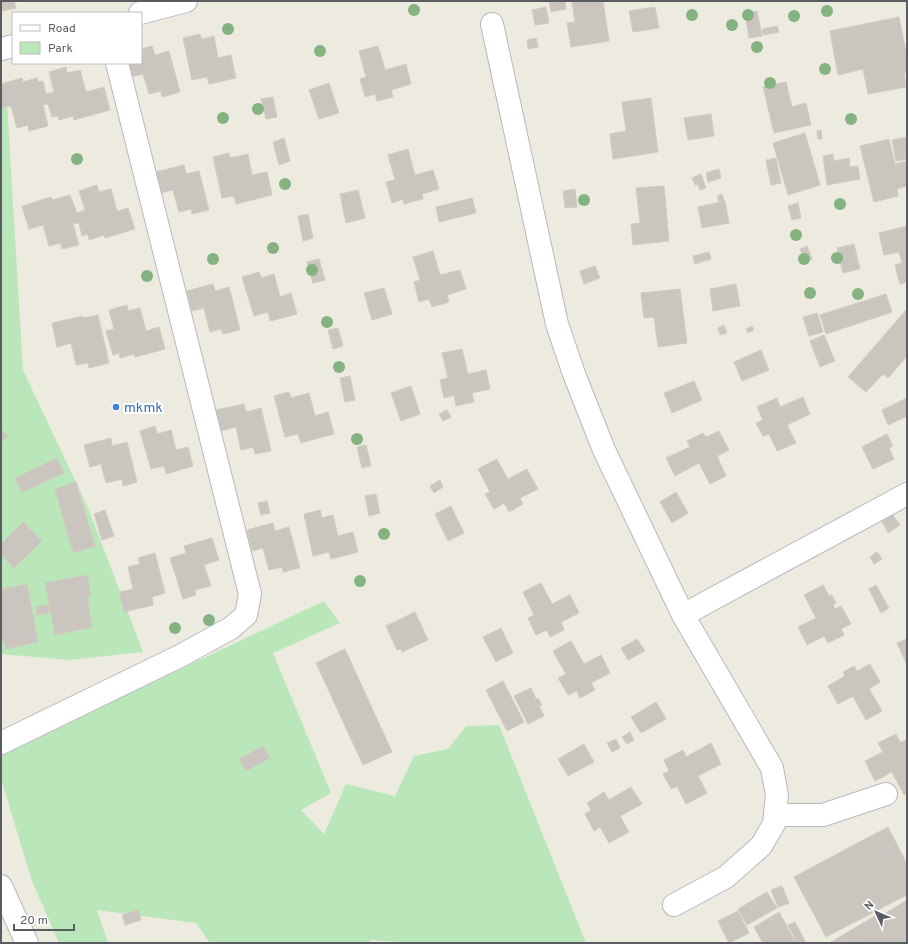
<svg xmlns="http://www.w3.org/2000/svg" width="908" height="944" font-family="Overpass,sans-serif">
<style>
.green{fill:#bae7ba}
.building{fill:#cac6bf;stroke:#d2ccbe}
.lines{fill:none;stroke-linecap:round;stroke-linejoin:round}
.minor-casing{stroke:#b6b8be;stroke-width:24}
.minor{stroke:#fff;stroke-width:22}
.tree{fill:#84b280}
.shop-dot{fill:#3f7fe0;stroke:#fff;stroke-width:1.5}
.labels{text-anchor:middle;stroke-width:4;stroke-linejoin:round;paint-order:stroke}
.shop-label{font-size:14px;fill:#366cbe;stroke:#fff;text-anchor:start}
</style>
<rect width="100%" height="100%" fill="#edeae0"/>
<g class="green">
<path d="M6,88L23,370L89,510L143,652L70,660L1,654V89Z"/>
<path d="M324,601L340,623L273,653L331,793L301,810L324,834L346,784L395,796L414,756L448,749L466,726L499,725L586,943H408L372,940L367,943H210L196,923L97,910L108,943H59L32,881L1,779V754Z"/>
</g>
<g class="building">
<path d="M1,1H14L16,8L1,11Z"/>
<path d="M549,1H565L566,9L551,12Z"/>
<path d="M572,1H603L609,41L571,47L567,23L575,22Z"/>
<path d="M546,7L549,23L535,25L532,10Z"/>
<path d="M655,7L659,28L633,32L629,11Z"/>
<path d="M757,11L762,36L749,38L745,13Z"/>
<path d="M899,17L907,57V72L904,73L906,87L868,94L863,69L838,75L830,31Z"/>
<path d="M777,26L779,32L764,35L762,33V29Z"/>
<path d="M200,34L202,39L214,36L218,58L231,55L236,78L209,84L207,77L192,80L183,38Z"/>
<path d="M536,38L538,47L528,49L527,40Z"/>
<path d="M152,46L155,55L169,51L180,92L162,97L161,91L149,94L143,74L131,77L127,63H141V49Z"/>
<path d="M378,46L385,70L406,64L411,84L391,90L393,97L377,101L375,94L365,97L360,79L366,77L359,51Z"/>
<path d="M66,67L67,73L80,70L86,92L104,87L110,110L74,120L73,116L59,120L58,116L52,117L48,104L43,105L48,126L29,131L28,125L17,128L11,106L1,108V84L22,78L23,82L37,78L38,82L43,81L46,94L54,92L49,72Z"/>
<path d="M786,82L792,107L806,103L811,125L774,133L763,87Z"/>
<path d="M329,83L339,113L319,119L309,90Z"/>
<path d="M273,97L277,117L266,119L261,99Z"/>
<path d="M651,98L658,152L613,159L610,134L626,131L622,102Z"/>
<path d="M711,114L714,136L688,140L684,118Z"/>
<path d="M821,130L822,139H818L817,131Z"/>
<path d="M805,133L820,185L788,195L773,143Z"/>
<path d="M907,137V159L896,161L892,140Z"/>
<path d="M284,138L290,161L279,165L273,142Z"/>
<path d="M889,139L895,164L907,161V186L897,189L898,196L874,202L860,146Z"/>
<path d="M408,149L415,175L433,170L439,189L422,194L423,199L404,204L403,199L392,203L386,182L395,180L388,155Z"/>
<path d="M229,153L230,158L248,154L252,175L267,172L272,195L236,204L234,196L222,198L213,157Z"/>
<path d="M833,154L834,161L849,158L850,167L858,166L860,179L827,185L823,156Z"/>
<path d="M776,158L781,183L771,185L766,160Z"/>
<path d="M184,165L186,174L199,171L209,210L192,214L191,209L179,212L173,190L161,193L156,172Z"/>
<path d="M719,169L721,178L708,182L706,173Z"/>
<path d="M701,174L706,188L700,190L698,184L695,185L692,178Z"/>
<path d="M97,185L99,192L111,189L117,211L128,208L135,229L105,238L104,235L89,240L88,234L82,236L79,223L73,224L79,245L62,249L61,243L49,246L43,225L29,229L22,206L51,197L53,200L70,195L77,213L85,210L79,191Z"/>
<path d="M664,186L669,241L633,245L631,224L640,223L636,188Z"/>
<path d="M575,189L577,207L565,208L563,191Z"/>
<path d="M358,190L365,218L346,223L340,194Z"/>
<path d="M722,194L724,201L719,202L717,196Z"/>
<path d="M472,198L476,213L439,222L436,207Z"/>
<path d="M725,201L729,223L702,228L698,207Z"/>
<path d="M798,203L801,218L792,220L788,206Z"/>
<path d="M308,214L313,238L303,241L298,216Z"/>
<path d="M907,226V282L900,284L895,265L902,263L899,252L884,255L879,233Z"/>
<path d="M854,244L860,269L843,273L837,248Z"/>
<path d="M807,246L812,259L805,262L800,249Z"/>
<path d="M433,251L440,275L460,270L466,289L447,295L449,302L432,307L429,299L419,302L414,282L420,280L413,257Z"/>
<path d="M709,252L711,259L695,264L693,256Z"/>
<path d="M319,259L325,280L313,283L307,262Z"/>
<path d="M595,266L600,278L584,284L580,271Z"/>
<path d="M259,272L261,278L274,274L280,297L291,293L297,314L270,321L268,312L254,316L242,277Z"/>
<path d="M213,284L215,291L229,287L240,330L223,334L221,329L210,332L204,308L192,311L187,291Z"/>
<path d="M736,284L740,306L713,311L710,289Z"/>
<path d="M384,288L392,314L372,320L364,293Z"/>
<path d="M680,289L687,343L658,347L654,317L644,318L641,293Z"/>
<path d="M886,294L892,312L826,334L820,315Z"/>
<path d="M127,305L128,311L140,308L146,331L159,327L165,349L135,357L134,354L120,358L119,353L113,355L106,331L114,329L109,310Z"/>
<path d="M906,310L907,356L888,378L883,374L866,392L848,377Z"/>
<path d="M817,313L823,332L809,336L803,317Z"/>
<path d="M98,315L109,363L89,368L88,363L76,365L71,343L57,347L52,323L83,316V318Z"/>
<path d="M724,325L727,333L720,335L718,328Z"/>
<path d="M752,326L754,330L748,333L746,329Z"/>
<path d="M338,328L343,346L333,349L328,330Z"/>
<path d="M824,335L835,361L820,367L810,341Z"/>
<path d="M462,349L468,374L486,370L490,389L472,393L474,402L456,406L454,395L444,398L440,380L448,378L442,353Z"/>
<path d="M761,350L769,370L742,381L734,362Z"/>
<path d="M350,376L355,400L345,402L340,378Z"/>
<path d="M694,381L702,400L672,413L664,393Z"/>
<path d="M411,386L420,414L401,421L391,393Z"/>
<path d="M289,392L291,398L309,393L315,416L328,412L334,434L301,443L298,434L285,437L274,396Z"/>
<path d="M803,397L810,414L787,425L796,443L777,451L769,434L763,436L756,423L763,420L757,407L777,398L780,407Z"/>
<path d="M907,398V416L888,425L882,410Z"/>
<path d="M244,404L246,412L261,408L271,451L255,454L253,447L241,450L236,427L221,431L216,410Z"/>
<path d="M447,410L451,417L443,421L439,414Z"/>
<path d="M155,426L157,434L171,430L176,450L188,447L193,466L166,474L164,466L151,469L140,431Z"/>
<path d="M1,429L8,436L1,443Z"/>
<path d="M719,431L729,450L717,456L726,476L710,484L699,463L675,476L666,458L690,447L687,441L703,433L706,437Z"/>
<path d="M887,434L893,446L889,448L894,459L873,469L862,447Z"/>
<path d="M111,438L112,446L127,442L137,482L123,486L122,479L106,483L101,464L90,467L84,445Z"/>
<path d="M366,445L371,466L362,468L357,447Z"/>
<path d="M57,458L64,473L22,492L15,478Z"/>
<path d="M497,459L508,479L527,469L538,489L520,498L523,504L509,512L504,503L494,509L485,494L490,492L478,469Z"/>
<path d="M440,480L443,487L434,493L430,486Z"/>
<path d="M76,482L95,546L73,553L55,489Z"/>
<path d="M676,492L688,513L672,523L660,502Z"/>
<path d="M376,494L380,513L369,516L365,496Z"/>
<path d="M267,501L270,513L261,515L258,503Z"/>
<path d="M451,506L464,533L448,541L435,514Z"/>
<path d="M105,510L114,536L102,540L94,514Z"/>
<path d="M320,510L322,518L333,515L338,536L353,532L358,552L331,559L329,552L313,556L304,514Z"/>
<path d="M892,514L900,525L888,533L882,521Z"/>
<path d="M23,522L42,541L14,568L1,555V544Z"/>
<path d="M273,523L275,531L289,527L300,568L283,572L282,567L269,570L263,548L252,551L247,530Z"/>
<path d="M212,538L219,560L204,565L211,586L195,590L196,595L183,599L170,558L186,553L184,546Z"/>
<path d="M877,552L882,559L874,564L870,557Z"/>
<path d="M155,553L165,593L152,597L153,605L124,612L119,592L133,589L128,567L140,564L138,558Z"/>
<path d="M87,575L91,596L87,597L92,627L55,635L45,583Z"/>
<path d="M541,583L552,604L570,595L579,613L561,622L564,630L550,637L547,630L536,635L528,618L534,615L523,592Z"/>
<path d="M27,584L38,642L6,649L4,641H1V589Z"/>
<path d="M823,585L829,596L832,595L836,603L833,604L835,609L841,606L851,624L841,629L844,635L828,643L824,636L807,645L798,627L816,618L804,595Z"/>
<path d="M876,585L889,608L881,613L869,589Z"/>
<path d="M48,605L49,613L37,615L36,606Z"/>
<path d="M415,612L428,640L402,652L401,649L397,650L386,626Z"/>
<path d="M501,628L513,653L496,662L483,637Z"/>
<path d="M637,639L645,651L628,660L621,648Z"/>
<path d="M907,639V665L897,643Z"/>
<path d="M571,641L584,664L601,655L610,673L591,683L595,690L580,698L577,691L568,695L558,678L566,674L553,651Z"/>
<path d="M345,649L392,752L363,765L316,663Z"/>
<path d="M870,664L880,682L869,689L882,711L866,720L853,696L838,704L828,686L845,676L843,672L854,666L857,671Z"/>
<path d="M503,681L524,722L507,731L486,690Z"/>
<path d="M531,688L536,699L538,698L542,705L539,706L544,716L528,724L514,696Z"/>
<path d="M656,702L666,719L641,733L631,717Z"/>
<path d="M630,732L634,740L627,744L622,737Z"/>
<path d="M896,734L900,742L907,740V794L904,795L892,772L875,781L865,761L883,752L878,743Z"/>
<path d="M616,739L620,748L612,752L607,743Z"/>
<path d="M711,743L721,764L698,776L707,793L686,804L677,786L671,789L663,774L669,771L664,760L683,750L686,757Z"/>
<path d="M584,744L594,762L568,776L558,759Z"/>
<path d="M263,746L270,758L246,771L239,759Z"/>
<path d="M631,787L642,804L620,816L629,832L609,843L600,827L594,831L585,814L591,810L587,803L604,792L609,800Z"/>
<path d="M888,827L907,864V895L826,937L794,877Z"/>
<path d="M782,886L789,903L778,907L771,890Z"/>
<path d="M767,892L777,908L747,925L738,909Z"/>
<path d="M907,900V943L831,942L875,916L876,919Z"/>
<path d="M138,910L141,920L125,925L122,915Z"/>
<path d="M738,911L749,933L729,943L718,921Z"/>
<path d="M779,912L796,943H763L754,927Z"/>
<path d="M795,922L806,943H797L788,925Z"/>
</g>
<g class="lines">
<g class="minor-casing">
<g id="minor">
<path d="M140,13L186,1"/>
<path d="M492,24L557,324L574,374L604,450L683,615L772,768L777,795L774,824L761,846L726,877L674,905"/>
<path d="M1,49L13,46"/>
<path d="M683,615L907,494"/>
<path d="M1,743L182,655L231,628L246,615L250,594L117,63"/>
<path d="M775,815H823L886,794"/>
<path d="M1,886L27,943"/>
</g>
</g>
<use href="#minor" class="minor"/>
</g>
<g class="tree">
<circle cx="414" cy="10" r="6"/>
<circle cx="827" cy="11" r="6"/>
<circle cx="692" cy="15" r="6"/>
<circle cx="748" cy="15" r="6"/>
<circle cx="794" cy="16" r="6"/>
<circle cx="732" cy="25" r="6"/>
<circle cx="228" cy="29" r="6"/>
<circle cx="757" cy="47" r="6"/>
<circle cx="320" cy="51" r="6"/>
<circle cx="825" cy="69" r="6"/>
<circle cx="770" cy="83" r="6"/>
<circle cx="258" cy="109" r="6"/>
<circle cx="223" cy="118" r="6"/>
<circle cx="851" cy="119" r="6"/>
<circle cx="77" cy="159" r="6"/>
<circle cx="285" cy="184" r="6"/>
<circle cx="584" cy="200" r="6"/>
<circle cx="840" cy="204" r="6"/>
<circle cx="796" cy="235" r="6"/>
<circle cx="273" cy="248" r="6"/>
<circle cx="837" cy="258" r="6"/>
<circle cx="213" cy="259" r="6"/>
<circle cx="804" cy="259" r="6"/>
<circle cx="312" cy="270" r="6"/>
<circle cx="147" cy="276" r="6"/>
<circle cx="810" cy="293" r="6"/>
<circle cx="858" cy="294" r="6"/>
<circle cx="327" cy="322" r="6"/>
<circle cx="339" cy="367" r="6"/>
<circle cx="357" cy="439" r="6"/>
<circle cx="384" cy="534" r="6"/>
<circle cx="360" cy="581" r="6"/>
<circle cx="209" cy="620" r="6"/>
<circle cx="175" cy="628" r="6"/>
</g>
<circle class="shop-dot" cx="116" cy="407" r="4"/>
<g class="labels">
<g class="shop-label">
<text x="124" y="412">mkmk</text>
</g>
</g>
<rect width="908" height="944" fill="none" stroke="#595d62" stroke-width="4"/>
<rect x="12" y="12" width="130" height="52" fill="#ffffff" stroke="#bdbec0"/>
<rect x="20" y="25" width="20" height="6" fill="#ffffff" stroke="#bdbec0"/>
<text x="48" y="32" font-size="12" fill="#595d62">Road</text>
<rect x="20" y="42" width="20" height="12" fill="#bae7ba" stroke="#bdbec0"/>
<text x="48" y="52" font-size="12" fill="#595d62">Park</text>
<g transform="translate(876 912) rotate(314)" stroke="#ffffff" stroke-width="3" paint-order="stroke">
<path d="M0-3L7 15L0 10L-7 15Z" fill="#595d62"/>
<text y="-6" font-size="11" font-weight="bold" text-anchor="middle" fill="#595d62">N</text>
</g>
<path d="M14 924v6h60v-6" fill="none" stroke="#595d62" stroke-width="2"/>
<text x="20" y="924" font-size="12" fill="#595d62" stroke="#ffffff" stroke-width="3" paint-order="stroke">20 m</text>
</svg>
